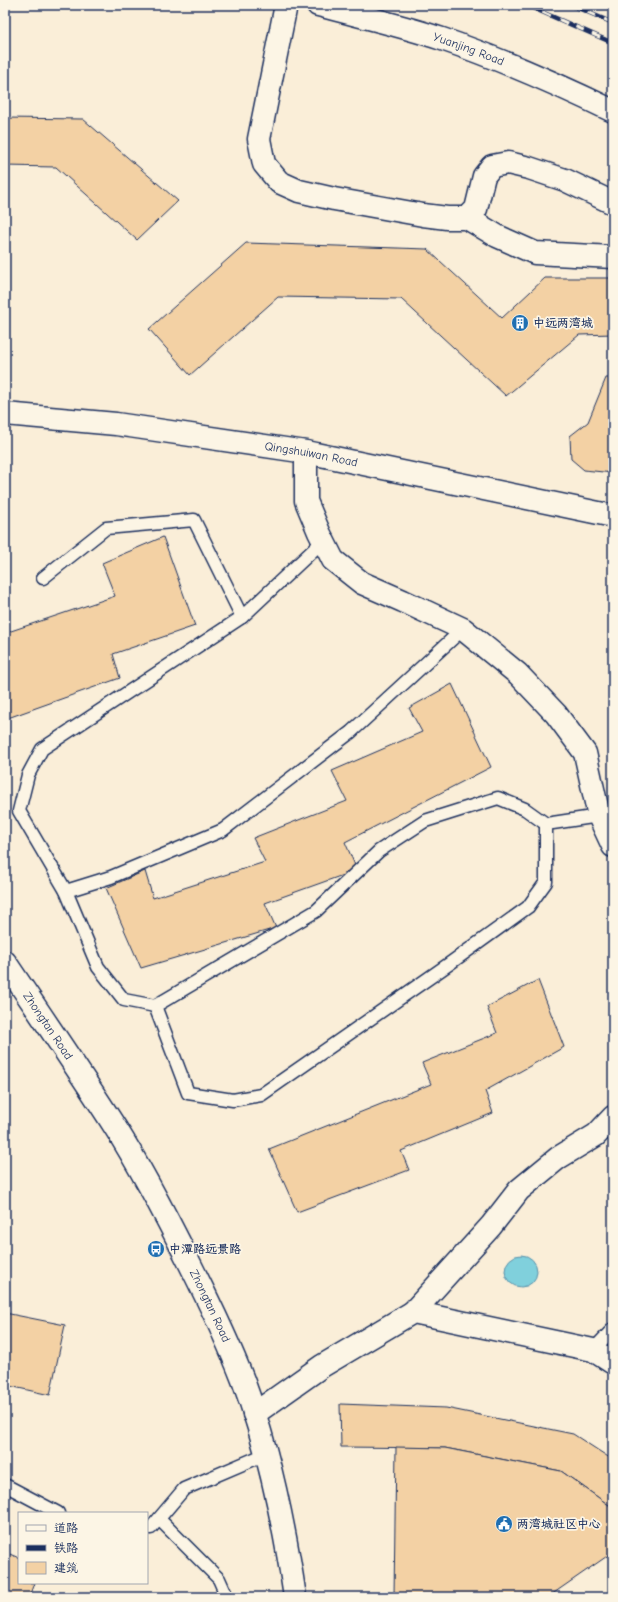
<svg xmlns="http://www.w3.org/2000/svg" width="618" height="1602" font-family="'Comic Neue','LXGW WenKai TC',sans-serif">
<style>
.water{fill:#80d0dc;stroke:#5890aa}
.building{fill:#f3d1a4;stroke:#1b2f5e}
.lines{fill:none;stroke-linecap:round;stroke-linejoin:round}
.service-casing{stroke:#1b2f5e;stroke-width:15}
.minor-casing{stroke:#1b2f5e;stroke-width:25}
.tertiary-casing{stroke:#1b2f5e;stroke-width:25}
.service{stroke:#fcf5e5;stroke-width:12}
.minor{stroke:#fcf5e5;stroke-width:22}
.tertiary{stroke:#fcf5e5;stroke-width:22}
.rail-casing{stroke:#1b2f5e;stroke-width:4.5}
.rail{stroke:#fcf5e5;stroke-width:3;stroke-dasharray:9;stroke-linecap:butt}
.labels{text-anchor:middle;stroke-width:3.5;stroke-linejoin:round;paint-order:stroke}
.street-label{font-size:12px;fill:#1b2f5e;stroke:#fcf5e5}
.poi-label{font-size:12px;font-weight:bold;fill:#1b2f5e;stroke:#fcf5e5;text-anchor:start}
</style>
<rect width="100%" height="100%" fill="#faeed8"/>
<filter id="ink" filterUnits="userSpaceOnUse"><feTurbulence type="fractalNoise" baseFrequency=".025" numOctaves="2"/><feDisplacementMap in="SourceGraphic" scale="8" xChannelSelector="R" yChannelSelector="G"/><feConvolveMatrix kernelMatrix="1 2 1 2 8 2 1 2 1" color-interpolation-filters="sRGB"/></filter>
<g filter="url(#ink)">
<circle class="water" cx="521" cy="1271" r="16"/>
<g class="building">
<path d="M5,118L83,119L178,201L137,240L56,167L5,166Z"/>
<path d="M246,243L427,249L502,318L545,278H613V334L579,335L506,396L401,299L278,297L190,375L149,329Z"/>
<path d="M606,378H613V473L584,470L571,459L570,436L588,422Z"/>
<path d="M163,537L195,626L113,654L120,678L5,719V633L115,596L102,563Z"/>
<path d="M452,684L491,767L345,842L357,870L265,903L276,928L141,968L106,888L145,871L153,898L265,862L253,838L347,801L332,771L422,732L409,708Z"/>
<path d="M538,980L564,1047L485,1091L493,1113L401,1151L409,1170L297,1212L269,1149L431,1084L422,1063L497,1033L487,1007Z"/>
<path d="M5,1313L65,1325L50,1395L5,1385Z"/>
<path d="M340,1404L446,1408L573,1434L613,1460V1508L561,1471L445,1448L341,1447Z"/>
<path d="M396,1447L445,1448L561,1471L613,1508V1552L551,1595V1597H394Z"/>
<path d="M5,1552L19,1558V1583H34L29,1597H5Z"/>
</g>
<g class="lines">
<g class="service-casing">
<g id="service">
<path d="M323,541L242,617L42,749L28,775L19,811L66,891L98,967L124,1000L155,1006L188,1093L233,1100L261,1095L449,964L528,907L546,882V824L599,816"/>
<path d="M43,578L106,528L194,520L242,617"/>
<path d="M66,891L111,877L223,830L351,732L463,629"/>
<path d="M155,1006L316,911L379,851L425,821L498,798L525,809L546,824"/>
<path d="M593,1350L613,1329"/>
<path d="M5,1485L58,1513"/>
<path d="M159,1519L219,1579L227,1597"/>
<path d="M147,1528H151L184,1489L266,1454"/>
</g>
</g>
<g class="minor-casing">
<g id="minor">
<path d="M286,5L259,139L264,164L279,182L299,191L334,199L423,215L447,218H467L476,209L484,176L492,166L508,163L529,168L565,180L613,203"/>
<path d="M467,218L497,236L535,253L613,257"/>
<path id="s1" d="M5,414L116,424L306,452L613,516"/>
<path d="M306,452V501L319,532L333,560L362,583L403,601L463,629L518,674L556,714L585,753L599,816L613,846"/>
<path d="M413,1312L491,1226L519,1190L558,1158L596,1135L613,1117"/>
<path d="M254,1414L322,1366L413,1312L593,1350L613,1363"/>
</g>
</g>
<g class="tertiary-casing">
<g id="tertiary">
<path id="s2" d="M318,5C359,16 401,25 442,39C501,59 557,84 613,111"/>
<path id="s3" d="M5,962C42,1017 80,1072 115,1127C143,1171 167,1218 190,1264C209,1302 228,1341 243,1380C269,1450 284,1523 295,1597"/>
</g>
</g>
<use href="#service" class="service"/>
<use href="#minor" class="minor"/>
<use href="#tertiary" class="tertiary"/>
<g class="rail-casing">
<g id="rail">
<path d="M526,5L613,43"/>
<path d="M571,5L613,23"/>
</g>
</g>
<use href="#rail" class="rail"/>
</g>
</g>
<defs>
<g id="building-disc" transform="scale(0.9)"><circle r="9.5" fill="#1f6fb2" stroke="#fcf5e5"/><path d="M-4-6H4V6H1V3H-1V6H-4ZM-2.5-4.3h1.7v1.8h-1.7ZM.8-4.3h1.7v1.8H.8ZM-2.5-1h1.7V.8h-1.7ZM.8-1h1.7V.8H.8Z" fill="#fff"/></g>
<g id="bus-disc" transform="scale(0.9)"><circle r="9.5" fill="#1f6fb2" stroke="#fcf5e5"/><path d="M-5-6H5V4H4V6H2V4H-2V6H-4V4H-5ZM-3.5-4V0h7V-4ZM-3.5 1.2v1.5H-2V1.2ZM2 1.2v1.5H3.5V1.2Z" fill="#fff"/></g>
<g id="civic-disc" transform="scale(0.9)"><circle r="9.5" fill="#1f6fb2" stroke="#fcf5e5"/><path d="M-.6-6.5H3V-4.5H.6V-3L4-1V1h2V6H-6V1h2V-1L-.6-3ZM-1.2 2.5V6h2.4V2.5Z" fill="#fff"/></g>
</defs>
<g fill-rule="evenodd">
<use href="#building-disc" x="520" y="323"/>
<use href="#bus-disc" x="156" y="1249"/>
<use href="#civic-disc" x="504" y="1524"/>
</g>
<g class="labels">
<g class="street-label">
<text dy="4" stroke="none"><textPath href="#s2" startOffset="157">Yuanjing Road</textPath></text>
<text dy="4" stroke="none"><textPath href="#s1" startOffset="309">Qingshuiwan Road</textPath></text>
<text dy="4" stroke="none"><textPath href="#s3" startOffset="77">Zhongtan Road</textPath></text>
<text dy="4" stroke="none"><textPath href="#s3" startOffset="401">Zhongtan Road</textPath></text>
</g>
<g class="poi-label">
<text x="533" y="327">中远两湾城</text>
<text x="169" y="1253">中潭路远景路</text>
<text x="517" y="1528">两湾城社区中心</text>
</g>
</g>
<rect width="618" height="1602" fill="none" stroke="#fcf5e5" stroke-width="20"/>
<rect x="10" y="10" width="598" height="1582" fill="none" stroke="#1b2f5e" stroke-width="1.5" filter="url(#ink)"/>
<rect x="18" y="1512" width="130" height="72" fill="#fcf5e5" stroke="#a2a6af"/>
<rect x="26" y="1525" width="20" height="6" fill="#fcf5e5" stroke="#a2a6af"/>
<text x="54" y="1532" font-size="12" fill="#1b2f5e">道路</text>
<rect x="26" y="1545" width="20" height="6" fill="#1b2f5e" stroke="#a2a6af"/>
<text x="54" y="1552" font-size="12" fill="#1b2f5e">铁路</text>
<rect x="26" y="1562" width="20" height="12" fill="#f3d1a4" stroke="#a2a6af"/>
<text x="54" y="1572" font-size="12" fill="#1b2f5e">建筑</text>
</svg>
